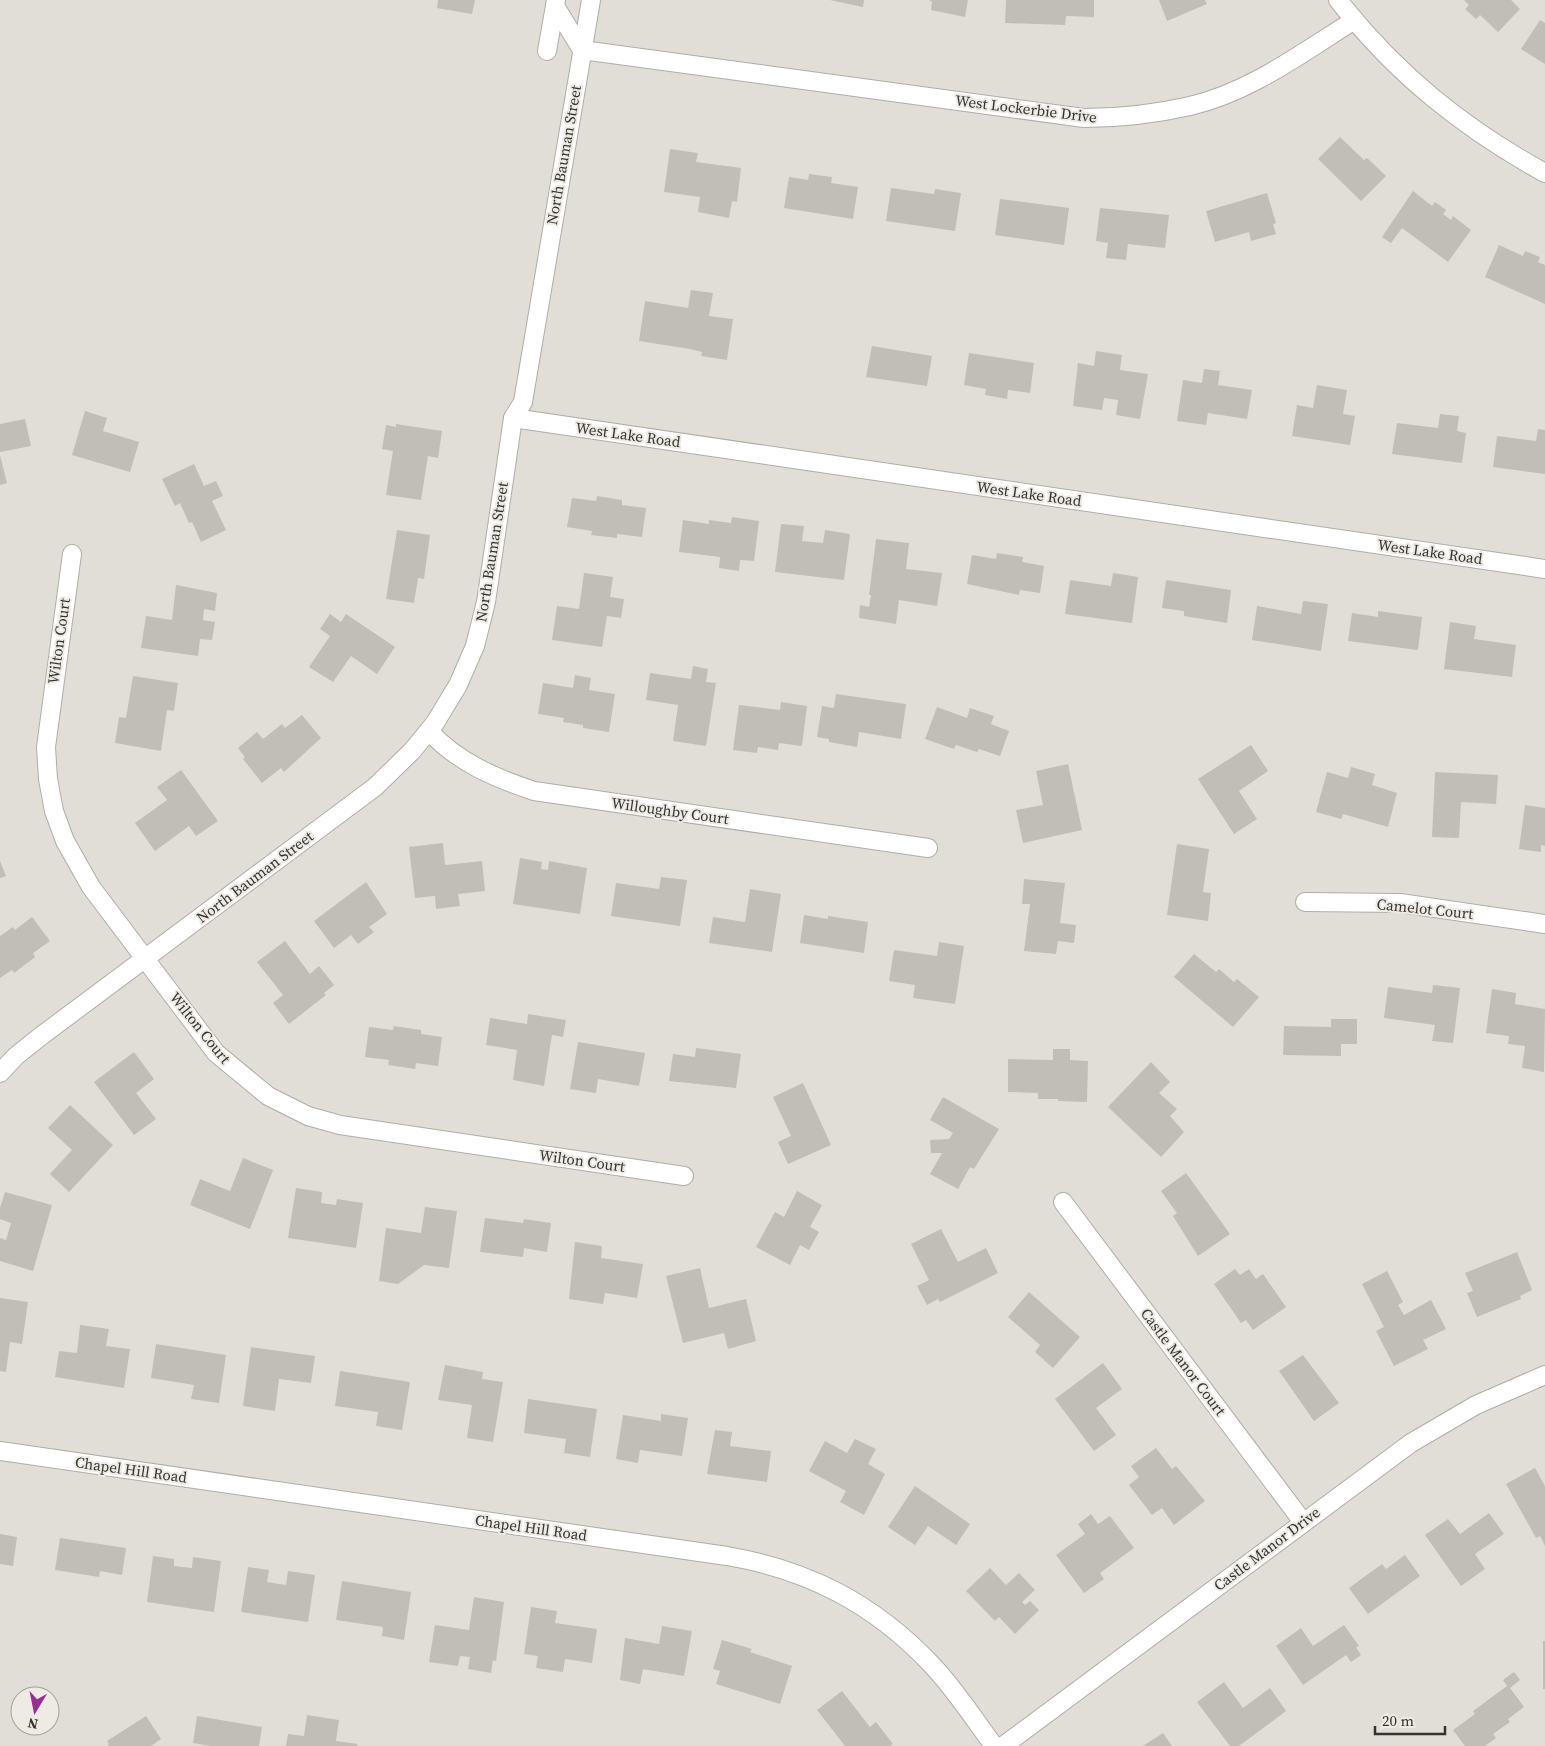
<svg xmlns="http://www.w3.org/2000/svg" width="1545" height="1746" font-family="'Source Serif 4',serif">
<style>
.building{fill:#c1beb8}
.lines{fill:none;stroke-linecap:round;stroke-linejoin:round}
.minor-casing{stroke:#b0ada8;stroke-width:20}
.minor{stroke:#fff;stroke-width:18}
.labels{text-anchor:middle;stroke-width:4;stroke-linejoin:round;paint-order:stroke}
.street-label{font-size:15px;fill:#353331;stroke:#eeebe5}
</style>
<rect width="100%" height="100%" fill="#e1ded8"/>
<g class="building">
<path d="M438,0H475L472,14L437,8Z"/>
<path d="M830,0H864L863,7Z"/>
<path d="M929,0H968L965,17L931,10L932,2Z"/>
<path d="M1006,0H1094V17L1066,16L1065,25L1005,23Z"/>
<path d="M1159,0H1205L1207,4L1167,21Z"/>
<path d="M1464,0H1511L1520,9L1498,32L1480,15L1476,19L1465,9L1469,5Z"/>
<path d="M1540,20L1545,23V64L1521,49Z"/>
<path d="M1340,137L1364,160L1367,158L1386,176L1361,201L1318,159Z"/>
<path d="M670,149L698,153L696,162L741,168L737,202L732,201L729,218L698,212L700,197L664,192Z"/>
<path d="M809,174L832,177L831,183L858,187L853,219L784,208L789,177L808,180Z"/>
<path d="M891,188L934,194L935,189L961,193L955,231L886,221Z"/>
<path d="M1413,191L1432,206L1435,202L1446,210L1443,214L1451,220L1453,216L1471,230L1448,262L1402,228L1391,243L1382,237Z"/>
<path d="M1267,193L1276,223L1273,224L1276,234L1251,241L1249,232L1215,242L1206,211Z"/>
<path d="M1000,199L1069,208L1064,245L995,235Z"/>
<path d="M1100,208L1169,215L1165,248L1128,244L1126,260L1106,258L1108,243L1096,241Z"/>
<path d="M1499,245L1523,256L1525,251L1540,257L1538,262L1545,265V304L1485,277Z"/>
<path d="M691,290L713,293L709,316L733,319L727,360L701,356L702,352L690,349L639,341L645,301L688,308Z"/>
<path d="M872,346L932,356L927,386L866,377Z"/>
<path d="M1096,351L1122,355L1120,370L1148,374L1140,419L1116,415L1118,400L1104,398L1102,410L1073,406L1078,363L1094,366Z"/>
<path d="M969,353L1034,363L1030,393L1008,390L1007,399L985,395L986,389L964,385Z"/>
<path d="M1204,369L1220,371L1218,385L1252,390L1247,419L1208,413L1206,425L1177,421L1183,380L1202,383Z"/>
<path d="M1317,385L1347,390L1343,414L1355,416L1350,445L1292,436L1297,405L1313,408Z"/>
<path d="M85,411L107,418L103,431L139,442L130,472L72,455Z"/>
<path d="M1440,414L1459,416L1457,431L1466,433L1462,463L1392,454L1397,423L1438,428Z"/>
<path d="M25,419L31,446L0,452V424Z"/>
<path d="M396,424L442,431L438,458L428,456L421,500L386,495L393,451L382,449L386,425L396,427Z"/>
<path d="M1538,429L1545,430V474L1493,467L1497,436L1536,441Z"/>
<path d="M0,455L7,483L0,485Z"/>
<path d="M194,464L204,486L216,481L223,496L212,501L226,530L201,542L192,522L189,523L180,503L175,506L162,479Z"/>
<path d="M597,496L622,500V505L646,508L642,537L617,534V538L591,535L592,531L567,527L572,498L596,501Z"/>
<path d="M732,517L759,521L754,561L740,560L739,571L719,568L720,557L679,552L683,520L709,524V520L731,523Z"/>
<path d="M781,524L804,526L802,541L823,543L825,530L850,534L844,580L775,572Z"/>
<path d="M397,530L430,535L424,579L418,578L414,603L386,599Z"/>
<path d="M876,539L909,543L906,569L942,573L937,606L899,600L896,624L859,618L860,605L869,607L871,595H869Z"/>
<path d="M997,553L1023,557L1022,562L1044,566L1040,593L1020,590L1019,595L967,584L972,555L996,559Z"/>
<path d="M584,573L613,577L610,597L624,599L621,618L607,616L602,647L552,640L557,606L579,609Z"/>
<path d="M1113,573L1138,577L1132,623L1065,614L1070,580L1111,586Z"/>
<path d="M1166,580L1231,590L1227,623L1184,616V611L1162,608Z"/>
<path d="M176,585L217,593L215,611L204,609L203,620L215,622L212,640L200,639L198,656L141,648L146,616L172,620Z"/>
<path d="M1303,601L1328,604L1321,651L1252,640L1257,606L1301,614Z"/>
<path d="M1378,611L1422,617L1418,650L1348,641L1352,613L1378,617Z"/>
<path d="M330,614L341,622L346,614L395,647L377,674L351,656L333,682L309,667L330,636L320,629Z"/>
<path d="M1450,622L1476,626L1474,639L1516,645L1512,677L1444,669Z"/>
<path d="M693,666L708,669L706,682L716,683L706,746L673,741L678,705L646,700L650,673L691,679Z"/>
<path d="M575,675L591,678L589,690L615,694L609,732L583,728V725L563,722L564,718L538,714L543,683L573,688Z"/>
<path d="M133,676L178,683L174,711L167,710L161,751L115,743L119,717L126,718Z"/>
<path d="M836,694L906,704L901,739L859,732L857,747L829,742V739L817,737L822,706L834,708Z"/>
<path d="M781,702L807,706L802,746L779,743L778,750L758,747L757,753L733,750L739,705L780,710Z"/>
<path d="M937,707L967,718L970,708L994,716L991,724L1009,731L1000,756L979,749L977,752L956,745L954,749L925,739Z"/>
<path d="M302,715L321,738L284,772L281,768L262,783L243,759L245,757L238,748L257,732L263,739L282,724L285,728Z"/>
<path d="M1251,745L1268,771L1239,791L1257,819L1234,834L1198,779Z"/>
<path d="M1068,764L1082,830L1023,843L1016,810L1043,805L1036,771Z"/>
<path d="M1351,767L1375,774L1372,785L1397,793L1388,827L1343,814L1341,819L1316,812L1327,772L1348,778Z"/>
<path d="M181,770L218,821L196,836L189,826L155,851L135,823L167,800L157,787Z"/>
<path d="M1435,772L1498,775L1496,804L1461,802L1459,838L1432,837Z"/>
<path d="M1525,805L1545,808V846L1541,845V852L1519,849Z"/>
<path d="M443,843L445,865L482,861L485,891L458,894L460,906L436,909L435,896L415,898L409,847Z"/>
<path d="M1177,844L1209,849L1203,892L1211,893L1208,921L1167,915Z"/>
<path d="M520,858L542,862L541,869L548,870L549,861L587,868L580,914L513,904Z"/>
<path d="M0,861L6,876L0,878Z"/>
<path d="M661,877L687,880L680,926L611,916L616,883L659,889Z"/>
<path d="M1024,879L1065,883L1060,923L1076,925L1074,943L1058,941L1056,954L1024,951L1030,904H1022Z"/>
<path d="M366,882L387,914L369,927L374,932L358,944L351,935L334,948L314,921Z"/>
<path d="M750,889L781,894L772,952L709,943L713,917L745,922Z"/>
<path d="M804,915L828,919V916L868,922L864,953L800,943Z"/>
<path d="M32,917L50,941L33,953L35,957L14,973L12,970L0,978V936L13,927L15,930Z"/>
<path d="M285,941L310,974L319,966L334,985L324,993L326,995L289,1024L273,1003L283,995L257,962Z"/>
<path d="M939,942L964,946L955,1004L913,998L915,985L889,981L894,950L937,956Z"/>
<path d="M1194,954L1216,972L1219,969L1234,982L1237,979L1259,997L1233,1027L1174,977Z"/>
<path d="M1433,985L1460,988L1453,1043L1432,1041L1435,1025L1384,1018L1388,987L1432,993Z"/>
<path d="M1492,989L1516,993L1515,1004L1545,1009L1544,1072L1522,1068L1525,1046L1508,1044L1509,1036L1486,1033Z"/>
<path d="M528,1014L566,1020L563,1037L552,1035L544,1086L513,1080L517,1050L486,1045L490,1018L527,1024Z"/>
<path d="M1331,1019H1357V1044H1341V1056L1283,1055L1284,1026L1331,1027Z"/>
<path d="M394,1026L421,1030V1034L442,1037L438,1066L416,1063L415,1069L388,1065L389,1060L365,1057L369,1027L393,1030Z"/>
<path d="M578,1042L645,1053L639,1086L598,1079L596,1093L570,1089Z"/>
<path d="M696,1048L741,1054L736,1088L669,1081L673,1054L695,1057Z"/>
<path d="M1053,1049H1070V1060L1088,1061L1087,1102L1058,1101V1099H1038V1093L1008,1092V1059L1053,1060Z"/>
<path d="M134,1052L154,1079L136,1093L156,1119L134,1135L94,1082Z"/>
<path d="M1151,1062L1170,1082L1159,1093L1177,1109L1170,1116L1184,1132L1161,1157L1108,1107Z"/>
<path d="M803,1083L831,1145L788,1164L778,1142L791,1136L773,1097Z"/>
<path d="M943,1097L999,1129L974,1169L970,1167L958,1189L930,1174L942,1153H931L930,1140L949,1139L953,1133L930,1120Z"/>
<path d="M70,1105L113,1145L69,1192L50,1174L72,1150L48,1128Z"/>
<path d="M243,1158L273,1170L250,1229L190,1205L200,1179L230,1191Z"/>
<path d="M1186,1173L1230,1234L1198,1256L1173,1216L1177,1213L1161,1191Z"/>
<path d="M296,1188L322,1192L321,1203L336,1205L337,1199L363,1203L356,1248L288,1238Z"/>
<path d="M797,1191L822,1205L810,1227L819,1232L809,1250L800,1245L790,1265L756,1247L775,1212L784,1217Z"/>
<path d="M5,1192L52,1205L33,1271L0,1261V1238L6,1240L11,1223L0,1219V1208Z"/>
<path d="M425,1207L457,1211L449,1268L424,1265L398,1284L379,1281L386,1228L421,1233Z"/>
<path d="M485,1218L523,1223L524,1219L551,1223L547,1252L524,1248L523,1257L480,1252Z"/>
<path d="M941,1229L958,1262L986,1248L998,1273L940,1302L938,1299L927,1305L917,1286L929,1280L911,1244Z"/>
<path d="M575,1242L602,1246L601,1258L643,1264L637,1298L605,1293L603,1304L569,1299Z"/>
<path d="M1517,1252L1532,1290L1520,1296L1521,1299L1477,1317L1467,1293L1473,1291L1465,1273Z"/>
<path d="M700,1268L709,1308L746,1299L756,1341L728,1349L724,1333L683,1343L666,1276Z"/>
<path d="M1235,1269L1240,1275L1249,1269L1256,1279L1263,1274L1286,1307L1253,1330L1246,1320L1241,1323L1214,1284Z"/>
<path d="M1387,1271L1403,1302L1398,1305L1404,1315L1431,1300L1446,1329L1423,1340L1428,1349L1394,1366L1376,1331L1384,1327L1362,1284Z"/>
<path d="M1029,1292L1080,1337L1053,1368L1035,1352L1040,1345L1008,1317Z"/>
<path d="M0,1298L28,1302L22,1344L10,1342L6,1372L0,1371Z"/>
<path d="M80,1325L109,1329L106,1346L130,1349L124,1388L55,1377L59,1351L77,1353Z"/>
<path d="M156,1344L226,1355L219,1403L191,1399L194,1385L151,1378Z"/>
<path d="M251,1347L315,1356L311,1383L279,1379L275,1411L243,1406Z"/>
<path d="M1303,1355L1339,1403L1314,1421L1279,1371Z"/>
<path d="M1103,1363L1122,1389L1096,1408L1116,1435L1094,1451L1055,1399Z"/>
<path d="M445,1365L483,1372L482,1379L503,1382L493,1442L467,1438L472,1405L438,1400Z"/>
<path d="M340,1371L410,1382L402,1430L376,1426L378,1412L335,1406Z"/>
<path d="M528,1399L597,1409L590,1457L564,1453L566,1439L524,1433Z"/>
<path d="M661,1414L688,1418L682,1456L640,1450L638,1463L616,1459L623,1415L661,1421Z"/>
<path d="M715,1430L732,1432L730,1446L771,1451L767,1482L707,1474Z"/>
<path d="M855,1439L876,1449L868,1464L885,1474L864,1515L840,1502L846,1491L809,1471L825,1441L847,1453Z"/>
<path d="M1156,1448L1172,1469L1176,1466L1205,1501L1174,1525L1162,1508L1152,1515L1129,1485L1139,1477L1131,1466Z"/>
<path d="M1535,1468L1545,1486V1546L1540,1536L1536,1538L1506,1484Z"/>
<path d="M915,1486L970,1524L956,1545L928,1526L915,1545L888,1527Z"/>
<path d="M1489,1513L1504,1534L1475,1554L1485,1569L1461,1586L1425,1535L1448,1519L1460,1534Z"/>
<path d="M1091,1514L1098,1524L1110,1516L1134,1548L1100,1573L1104,1579L1084,1593L1056,1555L1085,1534L1078,1524Z"/>
<path d="M0,1534L17,1537L13,1566L0,1564Z"/>
<path d="M60,1538L126,1548L122,1575L100,1571L99,1577L55,1570Z"/>
<path d="M1405,1555L1420,1576L1368,1614L1349,1588L1382,1564L1386,1569Z"/>
<path d="M153,1556L174,1559V1566L192,1568L193,1557L221,1561L214,1612L147,1602Z"/>
<path d="M248,1567L269,1570L267,1582L286,1585L288,1571L315,1575L308,1622L241,1612Z"/>
<path d="M990,1568L1006,1585L1019,1573L1035,1590L1022,1602L1025,1605L1030,1601L1039,1610L1015,1634L999,1617L995,1621L966,1591Z"/>
<path d="M342,1581L411,1592L404,1640L382,1636L383,1627L336,1620Z"/>
<path d="M474,1597L504,1602L496,1661L493,1660L491,1673L468,1669L470,1657L460,1656L458,1666L429,1662L435,1625L469,1630Z"/>
<path d="M531,1607L557,1611L555,1623L597,1629L592,1663L565,1659L563,1672L536,1668L538,1656L524,1654Z"/>
<path d="M1344,1625L1359,1646L1356,1647L1361,1655L1351,1662L1346,1655L1303,1685L1276,1646L1301,1628L1313,1646Z"/>
<path d="M662,1626L692,1631L684,1676L643,1669L640,1684L620,1680L625,1638L659,1644Z"/>
<path d="M722,1640L752,1649L750,1652L792,1666L780,1704L716,1684L720,1671L713,1669Z"/>
<rect x="1543" y="1641" width="2" height="48"/>
<path d="M1514,1672L1520,1680L1510,1688L1524,1707L1508,1719L1510,1722L1493,1734L1496,1738L1485,1746H1465L1453,1730L1475,1714L1473,1711L1507,1686L1503,1680Z"/>
<path d="M1224,1682L1243,1708L1270,1688L1286,1711L1239,1746H1230L1197,1702Z"/>
<path d="M842,1691L870,1727L876,1722L893,1744L890,1746H845L817,1710Z"/>
<path d="M307,1715L339,1720L336,1741L358,1744L357,1746H286L288,1734L304,1736Z"/>
<path d="M146,1716L161,1739L151,1746H107L109,1744L107,1741Z"/>
<path d="M197,1716L262,1727L259,1746H211L193,1743Z"/>
<path d="M1163,1733L1172,1746H1143Z"/>
</g>
<g class="lines">
<g class="minor-casing">
<g id="minor">
<path d="M1338,0C1396,74 1463,128 1545,173"/>
<path d="M555,6L582,50L1084,118C1120,118 1155,114 1190,106C1250,92 1302,53 1353,21"/>
<path d="M547,51L556,0"/>
<path d="M513,418L1545,569"/>
<path d="M72,554L46,747L48,779L54,811L65,841L91,887L216,1053L268,1096L308,1116L340,1125L684,1176"/>
<path d="M429,731C457,762 495,778 534,791L928,848"/>
<path d="M1305,902L1400,903L1545,924"/>
<path d="M0,1073L16,1056L41,1036L375,787L412,751L435,723L458,685L475,646L486,602L513,418L523,402L591,0"/>
<path d="M1063,1202L1303,1522"/>
<path d="M0,1451L727,1556C809,1570 874,1604 931,1664C955,1689 974,1719 994,1746"/>
<path d="M1003,1746L1411,1443L1476,1405L1545,1375"/>
</g>
</g>
<use href="#minor" class="minor"/>
</g>
<g class="labels">
<g class="street-label">
<text transform="translate(1026 109) rotate(7)" y="5">West Lockerbie Drive</text>
<text transform="translate(564 155) rotate(-80)" y="5">North Bauman Street</text>
<text transform="translate(628 435) rotate(8)" y="5">West Lake Road</text>
<text transform="translate(1029 494) rotate(8)" y="5">West Lake Road</text>
<text transform="translate(492 552) rotate(-81)" y="5">North Bauman Street</text>
<text transform="translate(1430 552) rotate(8)" y="5">West Lake Road</text>
<text transform="translate(59 641) rotate(-82)" y="5">Wilton Court</text>
<text transform="translate(670 811) rotate(8)" y="5">Willoughby Court</text>
<text transform="translate(255 877) rotate(-37)" y="5">North Bauman Street</text>
<text transform="translate(1425 909) rotate(6)" y="5">Camelot Court</text>
<text transform="translate(200 1028) rotate(51)" y="5">Wilton Court</text>
<text transform="translate(582 1161) rotate(8)" y="5">Wilton Court</text>
<text transform="translate(1183 1362) rotate(53)" y="5">Castle Manor Court</text>
<text transform="translate(131 1470) rotate(8)" y="5">Chapel Hill Road</text>
<text transform="translate(531 1528) rotate(8)" y="5">Chapel Hill Road</text>
<text transform="translate(1267 1549) rotate(-37)" y="5">Castle Manor Drive</text>
</g>
</g>
<g transform="translate(35 1711) rotate(190)"><circle r="24" fill="#eeebe5" stroke="#a4a19d"/>
<path d="M0-4L9 19L0 12L-9 19Z" fill="#983093"/>
<text y="-8" font-size="14" font-weight="bold" text-anchor="middle" fill="#353331">N</text>
</g>
<path d="M1375 1726v8h70v-8" fill="none" stroke="#353331" stroke-width="2.5"/>
<text x="1382" y="1726" font-size="15" fill="#353331" stroke="#eeebe5" stroke-width="4" paint-order="stroke">20 m</text>
</svg>
